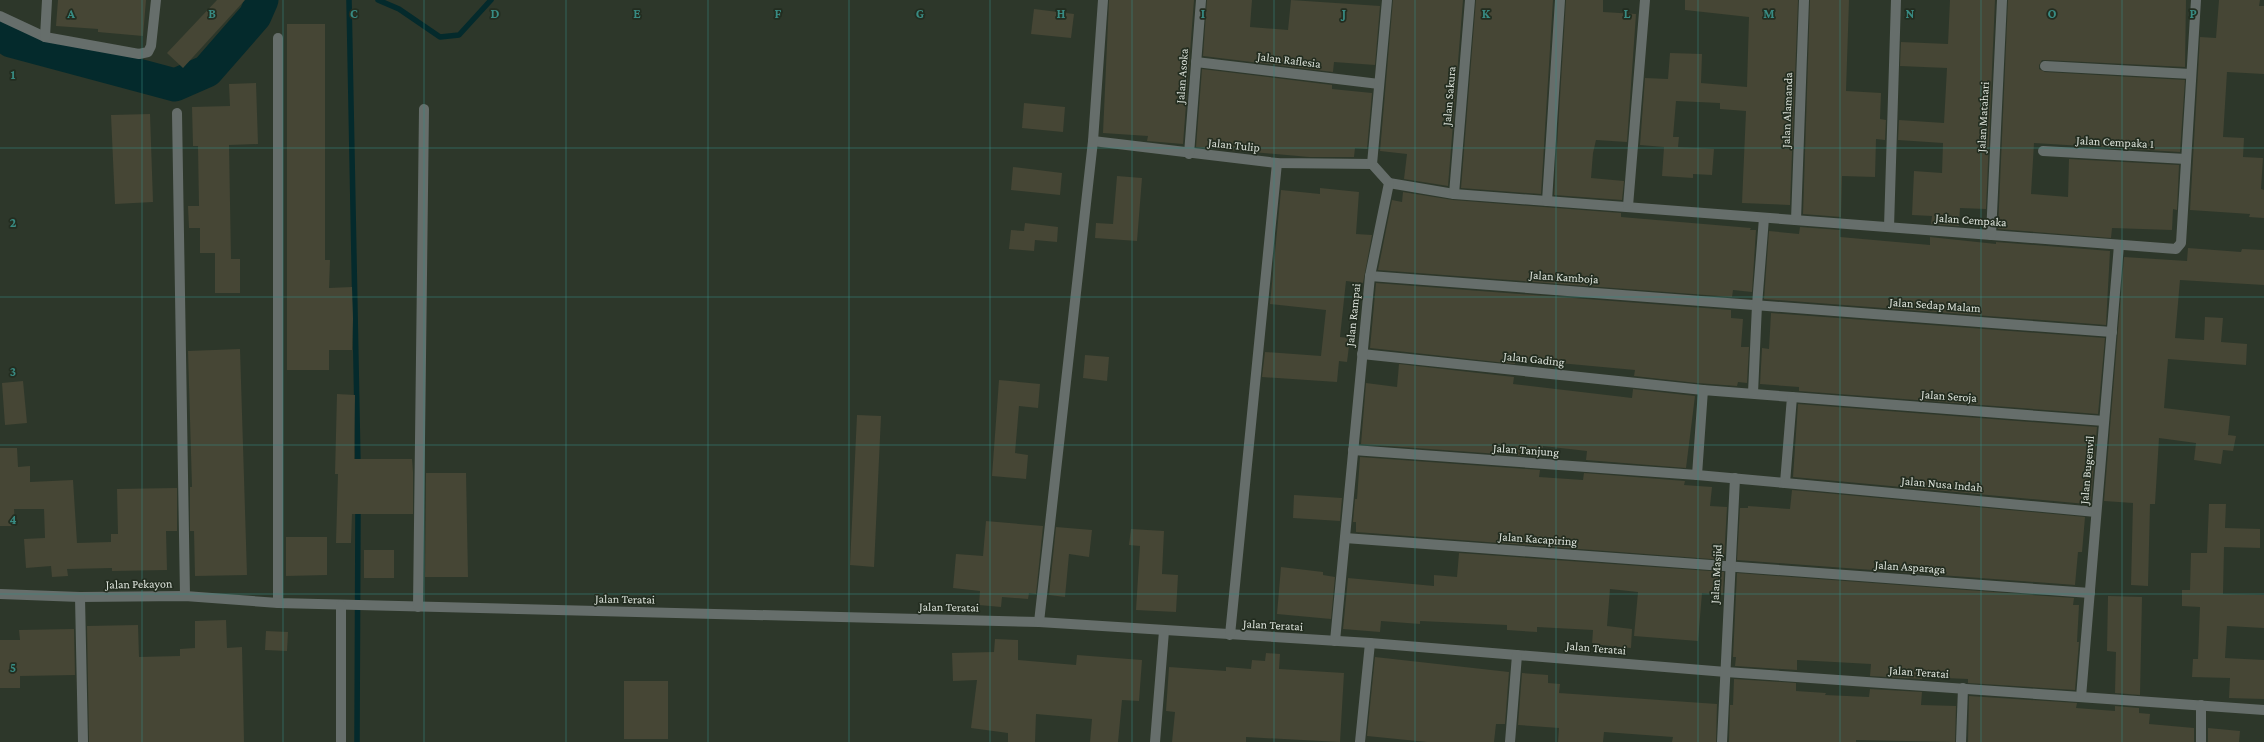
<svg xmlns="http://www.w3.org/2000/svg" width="2264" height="742" font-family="'Crimson Pro',serif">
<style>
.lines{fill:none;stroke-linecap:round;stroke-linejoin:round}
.stream{stroke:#042a2c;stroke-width:5.5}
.river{stroke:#042a2c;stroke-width:33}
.building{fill:#464635}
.minor{stroke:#666e6b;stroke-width:10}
.grid{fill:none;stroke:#388b83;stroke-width:1;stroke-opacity:0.55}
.labels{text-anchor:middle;stroke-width:3.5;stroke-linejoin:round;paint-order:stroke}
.street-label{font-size:12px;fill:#dae0d8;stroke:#232d20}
.grid-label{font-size:13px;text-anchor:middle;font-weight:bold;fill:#388b83;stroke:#232d20;stroke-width:3.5;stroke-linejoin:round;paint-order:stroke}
</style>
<rect width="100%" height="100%" fill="#2d372a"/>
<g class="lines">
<g class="stream">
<path d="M349,0L358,466"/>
<path d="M378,0L399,9L440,37L459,35L491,0"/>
<path d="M357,742L358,506"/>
</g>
<path class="river" d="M0,34L11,41L175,85L207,71L255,16L262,0"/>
</g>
<g class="building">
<path d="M58,0H146L143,36L98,32V29L56,26Z"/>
<path d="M217,0H245L183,68L167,53Z"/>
<path d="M1109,0H1194L1183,144L1147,141L1148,136L1103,133Z"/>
<path d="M1207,0H1252L1250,27L1288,30L1291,0L1380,6L1375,65L1334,62L1333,72L1203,56Z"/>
<path d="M1393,0H1463L1448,186L1404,179L1407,154L1380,151Z"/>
<path d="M1476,0H1553L1541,194L1461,188Z"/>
<path d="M1566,0H1603V12L1636,14L1627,142L1596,140L1593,153L1591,178L1624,181L1622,200L1554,195Z"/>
<path d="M1685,0H1798L1790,205L1742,203L1746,111L1720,109V103L1676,101L1673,137H1679L1678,147L1714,149L1712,175L1693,174V178L1662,176L1664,147L1640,145L1645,78L1668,79L1670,53L1702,54L1701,83L1747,87L1749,17L1685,10Z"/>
<path d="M1810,0H1849L1846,91L1881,93L1880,119L1886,120L1885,140L1876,139L1875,177L1842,176L1841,217L1803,214Z"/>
<path d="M1950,0H1995L1986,209L1960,208L1959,226L1931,224L1932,216L1912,215L1914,171L1942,173L1943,143L1898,140L1899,120L1944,123L1947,68L1900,66L1901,42L1948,44Z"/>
<path d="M2008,0H2186L2185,67L2045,60H2042L2039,65V69L2045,72L2185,80L2180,152L2034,143L2031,194L2068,197L2069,159L2179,165L2177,210L2173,209L2172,230L2112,228L2111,238L1998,229Z"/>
<path d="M2219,0H2260L2259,6H2264V74L2227,72L2223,137L2244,138L2243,157L2263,158L2261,189L2264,190V218L2249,217L2250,214L2190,210L2200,37L2216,38Z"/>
<path d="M1034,9L1074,14L1071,38L1031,34Z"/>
<path d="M287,24H325V260H330L329,288L352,287L353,319L352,350H329V370H287Z"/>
<path d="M1202,69L1332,85V89L1372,93L1367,149L1355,148L1354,157H1309L1196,147Z"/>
<path d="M256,83L258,144L229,145L231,259H240V293H215V253H200V228H189L188,206H199L198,146H193L192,107L230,106L229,84Z"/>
<path d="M1024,103L1065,107L1063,132L1022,128Z"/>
<path d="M150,114L153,202L115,204L111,115Z"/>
<path d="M1013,167L1062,173L1060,195L1011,190Z"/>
<path d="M1117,176L1142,178L1137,241L1095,238L1096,223L1113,224Z"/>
<path d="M1320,188L1359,192L1356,234L1372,235L1363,283L1346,281L1340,337L1350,338L1347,362L1339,361L1337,382L1262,377L1265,352L1321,356L1326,310L1270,304L1281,190L1320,194Z"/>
<path d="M1403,192L1453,200L1621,213V217L1751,228L1750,230H1756L1752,292L1733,290L1732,297L1378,270L1392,200L1402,202Z"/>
<path d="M1025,223L1058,227L1057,242L1035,240L1034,251L1009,249L1011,230L1024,231Z"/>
<path d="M1800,227L1840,230V237L1930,245V237L1996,244V242L2110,251L2106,325L1764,299L1769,231L1799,234Z"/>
<path d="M2188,248L2241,252L2242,249L2264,250V285L2180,280L2175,338L2204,340L2205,317L2223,318L2221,342L2247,344L2246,365L2168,359L2164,408L2230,416L2228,435L2236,436L2233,451L2223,450L2221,464L2194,460L2196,443L2159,438L2155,504H2150L2148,586L2131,585L2133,503L2104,501L2124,257L2187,261Z"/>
<path d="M1376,283L1731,310V318L1743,319L1741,347H1749L1747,383L1738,382L1737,386L1697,383L1634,376L1635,370L1516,359L1515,364L1370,348Z"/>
<path d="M1771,313L2105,338L2098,414L1799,391V387L1760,384L1762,348L1769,349Z"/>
<path d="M240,349L247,575L195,576L194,531H190V487H192L188,351Z"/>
<path d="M1085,355L1109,357L1107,381L1083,378Z"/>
<path d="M1399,364L1514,377L1513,384L1632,398L1633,389L1695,396L1686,468L1586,460L1587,451L1543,446L1541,457L1361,444L1366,383L1397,387Z"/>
<path d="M999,380L1040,384L1038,408L1019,406L1015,453L1028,455L1026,479L992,476Z"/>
<path d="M23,381L27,423L5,425L2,383Z"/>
<path d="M337,394L355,395L354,459H412L413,472V514H352L351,543H336L338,474H335Z"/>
<path d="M1798,404L2097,427L2091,500H2086V504L1793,477Z"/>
<path d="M857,415L881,416L874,567L850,565Z"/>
<path d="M0,448H17L18,467L30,466V482L73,480L77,543L111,542V534H118L117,489L177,488V531H166L167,570L112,571V568L67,569L68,576L52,577L51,566L26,568L24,539L45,538L44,509H14L15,526H0Z"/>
<path d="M1360,457L1540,470L1539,477L1583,480L1584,473L1685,481L1684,485L1712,487L1710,506L1727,507L1724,560L1356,532V522H1353L1355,499H1357Z"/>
<path d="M426,473H466L468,577H425Z"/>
<path d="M1792,490L2085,517L2082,552H2078L2075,585L1737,560L1740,508H1748V506L1790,509Z"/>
<path d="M1294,495L1342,498L1340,521L1293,518Z"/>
<path d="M2209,504H2226L2225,528L2260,529V548L2224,547L2223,594L2264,595V628L2227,626L2225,658L2264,660V699L2229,698L2230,678L2192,677L2193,659H2198L2200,607L2182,606V590H2190L2191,553H2207Z"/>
<path d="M986,521L1043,526L1036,594L1029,593L1028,599L1002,597L1001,607L979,605L980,591L953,588L956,554L983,556Z"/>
<path d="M1056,527L1092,530L1089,557L1069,554L1065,597L1049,595Z"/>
<path d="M1131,529L1164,531L1162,574L1178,575L1176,612L1136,610L1140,546L1129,545Z"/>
<path d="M286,537H327V575L286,576Z"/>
<rect x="364" y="550" width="30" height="28"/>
<path d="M1459,553L1724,572L1723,595L1702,593L1698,641L1634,636L1638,592L1610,589L1607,626L1632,629L1631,648L1592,644L1593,630L1537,627V632L1507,630V625L1420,621V624L1381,621L1380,632L1343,629L1348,578L1434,586V575L1457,577Z"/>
<path d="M1281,567L1323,572V575L1335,577L1331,619L1277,614Z"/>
<path d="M1737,573L2074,598L2073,605H2079L2077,642H2079L2075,690L1968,683V679L1922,677V679L1870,676L1871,664L1797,660V670L1735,666L1736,657H1733Z"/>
<path d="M2108,596L2142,597L2140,695L2115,693L2116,652L2107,651Z"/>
<path d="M226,620L227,648L242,647L244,742H89L87,626L138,625L139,657L180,656V649L195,648V621Z"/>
<path d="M74,629L75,675L20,676V688H0V640H20L19,630Z"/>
<path d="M266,631L288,632L287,651L265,650Z"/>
<path d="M995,639L1018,640V660L1076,665L1077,655L1142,660L1139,701L1122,700L1118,742H1090L1092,719L1036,714L1035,742H1008V733L971,728L977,680L953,681L952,653L994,652Z"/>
<path d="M1266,653L1280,654L1279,669L1344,673L1340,742L1246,737V742H1172L1175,712L1166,711L1169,667L1226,671V667L1251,669L1252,660L1265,661Z"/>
<path d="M1375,657L1509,672L1505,724H1496L1494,742H1427L1367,736Z"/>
<path d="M1522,673L1548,675V683L1560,684L1559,693L1717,704L1716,742H1672L1673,737L1604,732L1603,742H1558L1559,728L1518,725Z"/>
<path d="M1734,679L1796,683V691L1826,693L1825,695L1869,697L1870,689L1922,692L1921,705L1956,706L1955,742L1856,740V742H1729L1730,705H1733Z"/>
<rect x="624" y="681" width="44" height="58"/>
<path d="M1969,696L2077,703L2076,708L2115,711V706L2139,708V713L2150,714L2149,724L2194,728V742H1968Z"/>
<path d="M2208,728L2240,731L2239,742H2208Z"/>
</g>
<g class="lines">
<g class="minor">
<path d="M0,16L45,37L139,54L148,52L151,46L156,0"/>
<path d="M45,37L47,0"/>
<path d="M278,38V603"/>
<path d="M1196,62L1379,84"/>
<path d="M2045,66L2191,74"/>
<path d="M177,113L185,596"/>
<path d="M1093,141L1277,163L1372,164"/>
<path d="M2043,151L2186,159"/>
<path d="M1189,154L1201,0"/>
<path d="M1389,183L1454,194L2176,249L2181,243L2196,0"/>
<path d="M1454,194L1470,0"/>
<path d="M1547,201L1560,0"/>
<path d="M1628,206L1645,0"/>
<path d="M1796,220L1804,0"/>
<path d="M1889,227L1896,0"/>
<path d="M1991,235L2002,0"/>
<path d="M1370,276L2112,332"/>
<path d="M1362,354L1703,390"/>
<path d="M1703,390L1792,397L1785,483L1697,475Z"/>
<path d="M1753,393L1757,305L1764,218"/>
<path d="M1792,397L2104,421"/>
<path d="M1353,450L1697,475"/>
<path d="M1785,483L2096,512"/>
<path d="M1345,538L2090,593"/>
<path d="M0,594L80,597L185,596L278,603L1039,622L1370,643L1726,672L2264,710"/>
<path d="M80,597L83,742"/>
<path d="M341,605V742"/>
<path d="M418,607L424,109"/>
<path d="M1039,622L1093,141L1103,0"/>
<path d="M1230,635L1277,163"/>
<path d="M1335,641L1370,276L1389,183L1372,164L1387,0"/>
<path d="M2081,697L2119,245"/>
<path d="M2201,705V742"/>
<path d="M1155,742L1164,631"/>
<path d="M1360,742L1370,643"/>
<path d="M1510,742L1517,655"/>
<path d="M1722,742L1735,478"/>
<path d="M1961,742L1963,688"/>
</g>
</g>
<path class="grid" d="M142,0V742M283,0V742M424,0V742M566,0V742M708,0V742M849,0V742M990,0V742M1132,0V742M1274,0V742M1415,0V742M1556,0V742M1698,0V742M1840,0V742M1981,0V742M2122,0V742M0,148H2264M0,297H2264M0,445H2264M0,594H2264"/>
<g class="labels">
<g class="street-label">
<text transform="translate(1289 60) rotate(7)" y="4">Jalan Raflesia</text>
<text transform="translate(1182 76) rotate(-86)" y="4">Jalan Asoka</text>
<text transform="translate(1449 96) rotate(-85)" y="4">Jalan Sakura</text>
<text transform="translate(1787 110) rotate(-88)" y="4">Jalan Alamanda</text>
<text transform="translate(1983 117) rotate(-87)" y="4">Jalan Matahari</text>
<text transform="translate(2115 142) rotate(3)" y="4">Jalan Cempaka 1</text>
<text transform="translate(1234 145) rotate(6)" y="4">Jalan Tulip</text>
<text transform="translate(1971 220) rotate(4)" y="4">Jalan Cempaka</text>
<text transform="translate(1564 277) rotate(4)" y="4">Jalan Kamboja</text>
<text transform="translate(1935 305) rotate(4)" y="4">Jalan Sedap Malam</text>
<text transform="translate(1353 315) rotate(-84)" y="4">Jalan Rampai</text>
<text transform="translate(1534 359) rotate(6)" y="4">Jalan Gading</text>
<text transform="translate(1949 396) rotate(4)" y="4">Jalan Seroja</text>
<text transform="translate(1526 450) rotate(4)" y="4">Jalan Tanjung</text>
<text transform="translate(2087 470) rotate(-85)" y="4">Jalan Bugenvil</text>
<text transform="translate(1942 484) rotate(5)" y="4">Jalan Nusa Indah</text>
<text transform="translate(1538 539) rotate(4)" y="4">Jalan Kacapiring</text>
<text transform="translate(1910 567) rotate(4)" y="4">Jalan Asparaga</text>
<text transform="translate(1716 574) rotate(-87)" y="4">Jalan Masjid</text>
<text transform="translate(139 584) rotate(-1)" y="4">Jalan Pekayon</text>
<text transform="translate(625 599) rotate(1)" y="4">Jalan Teratai</text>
<text transform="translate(949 607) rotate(1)" y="4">Jalan Teratai</text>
<text transform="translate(1273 625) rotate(3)" y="4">Jalan Teratai</text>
<text transform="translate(1596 648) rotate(5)" y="4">Jalan Teratai</text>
<text transform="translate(1919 672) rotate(4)" y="4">Jalan Teratai</text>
</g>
</g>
<g class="grid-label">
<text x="71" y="18">A</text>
<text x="212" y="18">B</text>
<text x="354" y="18">C</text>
<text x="495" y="18">D</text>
<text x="637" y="18">E</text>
<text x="778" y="18">F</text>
<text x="920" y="18">G</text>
<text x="1061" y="18">H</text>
<text x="1203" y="18">I</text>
<text x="1344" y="18">J</text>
<text x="1486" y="18">K</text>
<text x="1627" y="18">L</text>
<text x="1769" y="18">M</text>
<text x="1910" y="18">N</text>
<text x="2052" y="18">O</text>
<text x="2193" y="18">P</text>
<text x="13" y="79">1</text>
<text x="13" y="227">2</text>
<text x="13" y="376">3</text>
<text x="13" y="524">4</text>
<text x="13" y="672">5</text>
</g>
</svg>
